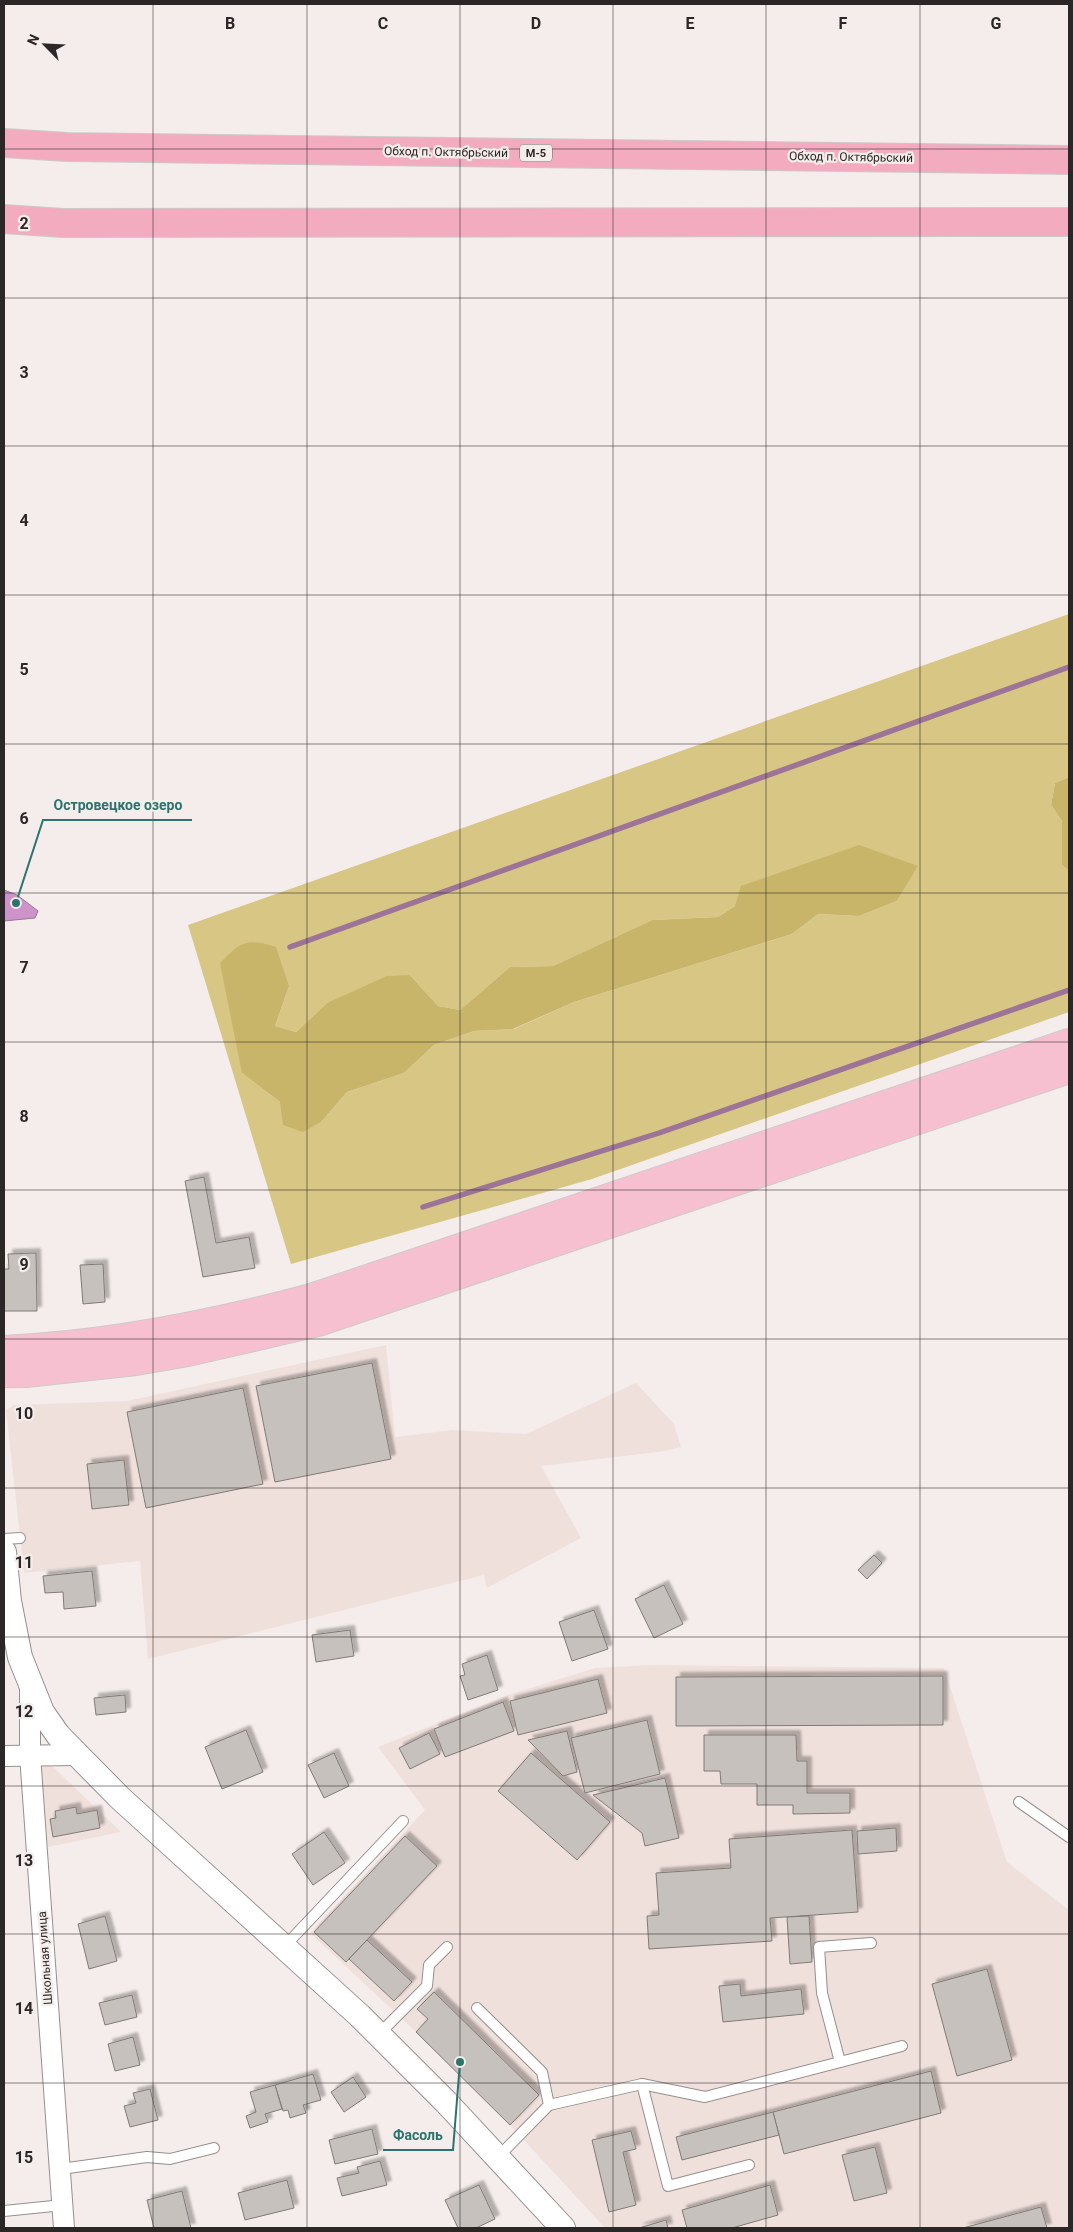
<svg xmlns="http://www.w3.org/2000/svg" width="1073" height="2232" font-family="Roboto,sans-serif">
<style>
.built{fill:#f0e0dc}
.green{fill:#d8c684;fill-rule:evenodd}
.forest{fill:#c9b569}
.water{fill:#ce94c9;stroke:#9d7398}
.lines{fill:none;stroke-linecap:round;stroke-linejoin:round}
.stream{stroke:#9d7398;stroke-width:5.5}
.building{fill:#c6c1bc;stroke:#807b76;filter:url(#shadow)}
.service-casing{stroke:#968f8e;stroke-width:12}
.minor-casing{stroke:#968f8e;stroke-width:22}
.tertiary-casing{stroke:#968f8e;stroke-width:26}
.primary-casing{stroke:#cccbcb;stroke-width:30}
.trunk-casing{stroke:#cccbcb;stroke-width:30}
.service{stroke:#fff;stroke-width:10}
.minor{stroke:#fff;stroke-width:20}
.tertiary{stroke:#fff;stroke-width:24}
.primary{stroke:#f6c0d0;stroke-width:28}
.trunk{stroke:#f3abc0;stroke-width:28}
.grid{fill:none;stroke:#2a2726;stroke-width:1;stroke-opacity:0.55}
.labels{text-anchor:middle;stroke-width:4.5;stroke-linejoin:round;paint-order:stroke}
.shield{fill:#f5edeb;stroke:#676261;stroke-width:1}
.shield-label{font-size:11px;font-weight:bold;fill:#2a2726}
.street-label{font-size:12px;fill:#2a2726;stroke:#f5edeb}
.grid-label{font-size:16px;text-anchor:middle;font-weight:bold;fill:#2a2726;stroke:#f5edeb;stroke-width:4.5;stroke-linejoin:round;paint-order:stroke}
.leader{fill:none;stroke:#2b746e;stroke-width:2}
.callout-dot{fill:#2b746e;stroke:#f5edeb;stroke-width:2}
.callout-label{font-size:14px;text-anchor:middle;font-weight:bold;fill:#2b746e;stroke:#f5edeb;stroke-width:4.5;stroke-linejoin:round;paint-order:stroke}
</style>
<defs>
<filter id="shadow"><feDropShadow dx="4.5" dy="-4.5" stdDeviation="1" flood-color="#0004"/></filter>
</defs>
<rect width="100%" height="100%" fill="#f5edeb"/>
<g class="built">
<path d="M386,1345L395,1437L452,1430L526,1434L636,1383L674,1424L681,1447L665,1451L541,1466L581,1538L487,1588L484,1575L148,1659L140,1561L24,1573L6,1410L14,1405L127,1401Z"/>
<path d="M650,1665L944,1668L1007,1862L1069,1910V2228H605L510,2125L416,2032L310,1933L425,1810L378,1747L508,1695L595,1668Z"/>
<path d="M48,1762L121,1832L48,1847L39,1763Z"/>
</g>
<path class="green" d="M1069,614V777L1055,783L1051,805L1062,821V865L1069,871V1012L592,1179L291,1264L188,925ZM917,867L897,901L859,916L818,914L792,934L574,1002L514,1029L474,1031L434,1045L404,1073L347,1092L321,1122L280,1102L242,1073L289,986L275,1026L296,1032L327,1003L410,975L438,1006L460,1010L510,967L553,966L652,920L718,917L735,906Z"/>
<g class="forest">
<path d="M1069,777V871L1062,865V821L1051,805L1055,783Z"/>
<path d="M859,845L918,866L897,901L859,916L818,914L792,934L574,1002L513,1029L474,1031L434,1045L404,1073L347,1092L321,1122L303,1132L283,1125L280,1102L242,1073L220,963C241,941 247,938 276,947L289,986L275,1026L296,1032L327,1003L387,976L410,975L438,1006L460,1010L510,967L553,966L652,920L718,917L735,906L741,886Z"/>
</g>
<path class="water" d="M4,890L17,895L38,911L35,918L4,921Z"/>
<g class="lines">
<g class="stream">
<path d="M290,947L1069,667"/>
<path d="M423,1207L659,1133L1069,990"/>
</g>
</g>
<g class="building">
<path d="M204,1177L216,1243L249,1237L255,1268L203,1277L185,1181Z"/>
<path d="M36,1253L37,1311H4V1269H9L8,1254Z"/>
<path d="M103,1264L105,1302L83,1304L80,1265Z"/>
<path d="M372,1363L391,1459L275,1482L256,1386Z"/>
<path d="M243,1388L263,1484L146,1508L127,1412Z"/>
<path d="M124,1460L129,1505L92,1509L87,1464Z"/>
<path d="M874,1555L882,1563L867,1579L858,1570Z"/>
<path d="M92,1571L96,1606L64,1609L63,1592L45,1593L43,1576Z"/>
<path d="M664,1585L683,1624L654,1638L635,1599Z"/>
<path d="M594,1610L608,1649L572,1661L559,1622Z"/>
<path d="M350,1630L354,1656L316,1662L312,1635Z"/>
<path d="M487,1655L498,1690L468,1700L460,1676L465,1675L462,1664Z"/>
<path d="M943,1676V1725L676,1726V1677Z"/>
<path d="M598,1679L607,1713L518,1735L510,1701Z"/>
<path d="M125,1695L126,1712L96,1715L94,1698Z"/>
<path d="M503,1702L514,1731L445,1757L434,1729Z"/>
<path d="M647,1720L660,1774L585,1793L571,1738Z"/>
<path d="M246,1730L263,1772L222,1789L205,1747Z"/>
<path d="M567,1731L577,1772L563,1776L528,1740Z"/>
<path d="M429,1733L440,1754L410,1769L399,1748Z"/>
<path d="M704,1735H796L797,1761H807V1793H850V1813L793,1814V1805H757V1784H721L720,1771H704Z"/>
<path d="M334,1753L349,1786L324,1798L308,1765Z"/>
<path d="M531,1753L610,1822L577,1860L498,1791Z"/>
<path d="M665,1778L679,1838L645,1846L642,1833L593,1795Z"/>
<path d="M76,1807L77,1814L97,1810L100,1828L53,1837L50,1819L56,1818L55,1811Z"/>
<path d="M896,1828L897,1851L858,1854L857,1831Z"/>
<path d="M852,1830L858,1912L770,1918L772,1941L649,1949L647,1916L659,1915L656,1873L731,1868L729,1839Z"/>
<path d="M324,1832L345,1863L313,1885L292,1854Z"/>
<path d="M405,1836L437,1866L346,1962L314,1932Z"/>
<path d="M105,1916L117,1961L89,1969L78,1924Z"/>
<path d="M809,1916L812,1962L790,1964L787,1917Z"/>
<path d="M367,1940L412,1982L394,2001L349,1959Z"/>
<path d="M987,1969L1012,2060L957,2076L932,1984Z"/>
<path d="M740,1984L741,1996L801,1989L804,2014L723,2022L719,1986Z"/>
<path d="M434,1992L539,2095L510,2125L416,2032L428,2019L417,2009Z"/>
<path d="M132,1995L137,2017L105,2025L99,2003Z"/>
<path d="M133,2037L140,2065L115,2071L108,2044Z"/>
<path d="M931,2071L941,2113L784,2154L773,2112Z"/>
<path d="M313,2074L321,2100L303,2105L306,2113L290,2118L288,2110L283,2111L275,2085Z"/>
<path d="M353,2077L366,2097L344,2112L331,2092Z"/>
<path d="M275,2085L282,2109L265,2114L268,2122L250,2128L246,2116L256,2112L250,2092Z"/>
<path d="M150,2089L158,2120L130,2127L124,2106L136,2103L133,2093Z"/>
<path d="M773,2112L779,2135L682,2160L676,2137Z"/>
<path d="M372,2129L378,2154L335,2164L329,2140Z"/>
<path d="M631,2131L636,2149L623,2152L636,2205L609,2212L592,2140Z"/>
<path d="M875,2147L887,2193L854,2201L842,2155Z"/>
<path d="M380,2161L387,2185L342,2196L337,2178L359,2173L357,2167Z"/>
<path d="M287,2180L294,2208L245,2220L238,2193Z"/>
<path d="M479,2185L495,2219L476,2228H458L445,2200Z"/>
<path d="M770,2185L778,2215L732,2228H687L682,2210Z"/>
<path d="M182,2191L191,2228H154L147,2200Z"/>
<path d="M1041,2207L1047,2228H963Z"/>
<path d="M666,2220L668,2228H639Z"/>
</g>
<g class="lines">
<g class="service-casing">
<g id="service">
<path d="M4,1539L20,1538"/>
<path d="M1019,1802L1069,1837"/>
<path d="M284,1947L403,1821"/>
<path d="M477,2008L542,2072L549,2105L498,2157"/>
<path d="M379,2034L427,1986L429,1965L447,1947"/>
<path d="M840,2062L822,1993L819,1947L871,1943"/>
<path d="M642,2084L668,2186L749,2165"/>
<path d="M549,2105L642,2084L705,2097L902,2046"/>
<path d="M61,2169L147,2157L170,2159L214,2148"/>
<path d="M4,2211L63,2205"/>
</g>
</g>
<g class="minor-casing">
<g id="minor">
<path d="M30,1689V1755L64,2228"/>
<path d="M4,1756L76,1755"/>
</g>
</g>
<g class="tertiary-casing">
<path id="tertiary" d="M4,1552L9,1601L20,1657L42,1712L58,1735L120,1798L360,2016L446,2102L563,2228"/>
</g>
<g class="primary-casing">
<g id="primary">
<path d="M4,1350C108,1345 211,1325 311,1298L1069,1043"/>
<path d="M4,1373H26L136,1361L188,1352L318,1322L1069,1069"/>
</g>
</g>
<g class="trunk-casing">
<g id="trunk">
<path d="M4,143L67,147L1069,160"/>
<path d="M4,219L63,223L1069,222"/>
</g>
</g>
<use href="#service" class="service"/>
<use href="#minor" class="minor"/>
<use href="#tertiary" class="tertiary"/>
<use href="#primary" class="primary"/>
<use href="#trunk" class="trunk"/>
</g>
<path class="grid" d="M153,4V2228M307,4V2228M460,4V2228M613,4V2228M766,4V2228M920,4V2228M4,149H1069M4,298H1069M4,446H1069M4,595H1069M4,744H1069M4,893H1069M4,1042H1069M4,1190H1069M4,1339H1069M4,1488H1069M4,1637H1069M4,1786H1069M4,1934H1069M4,2083H1069"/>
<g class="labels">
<rect class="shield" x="520" y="144.5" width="32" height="17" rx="4"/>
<g class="shield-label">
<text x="536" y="157">М-5</text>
</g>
<g class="street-label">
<text transform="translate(446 152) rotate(1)" y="4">Обход п. Октябрьский</text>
<text transform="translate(851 157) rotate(1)" y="4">Обход п. Октябрьский</text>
<text transform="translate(45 1958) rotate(-94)" y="4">Школьная улица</text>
</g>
</g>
<g class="grid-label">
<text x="230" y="29">B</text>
<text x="383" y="29">C</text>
<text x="536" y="29">D</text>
<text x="690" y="29">E</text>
<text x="843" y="29">F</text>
<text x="996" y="29">G</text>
<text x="24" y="229">2</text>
<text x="24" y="378">3</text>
<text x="24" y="526">4</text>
<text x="24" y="675">5</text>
<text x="24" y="824">6</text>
<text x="24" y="973">7</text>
<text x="24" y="1122">8</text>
<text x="24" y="1270">9</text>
<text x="24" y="1419">10</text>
<text x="24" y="1568">11</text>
<text x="24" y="1717">12</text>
<text x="24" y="1866">13</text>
<text x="24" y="2014">14</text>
<text x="24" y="2163">15</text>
</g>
<path class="leader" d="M16 903L43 820H192M460 2062L453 2150H383"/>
<g class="callout-dot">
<circle cx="16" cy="903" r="5"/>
<circle cx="460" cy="2062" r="5"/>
</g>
<g class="callout-label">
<text x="118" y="810">Островецкое озеро</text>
<text x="418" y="2140">Фасоль</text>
</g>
<rect width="1073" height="2232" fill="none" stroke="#2a2726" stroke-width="10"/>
<g transform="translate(45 45) rotate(294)" stroke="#f5edeb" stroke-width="4" paint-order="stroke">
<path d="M0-4L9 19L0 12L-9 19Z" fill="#2a2726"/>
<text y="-8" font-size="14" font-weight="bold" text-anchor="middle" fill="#2a2726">N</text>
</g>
</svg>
